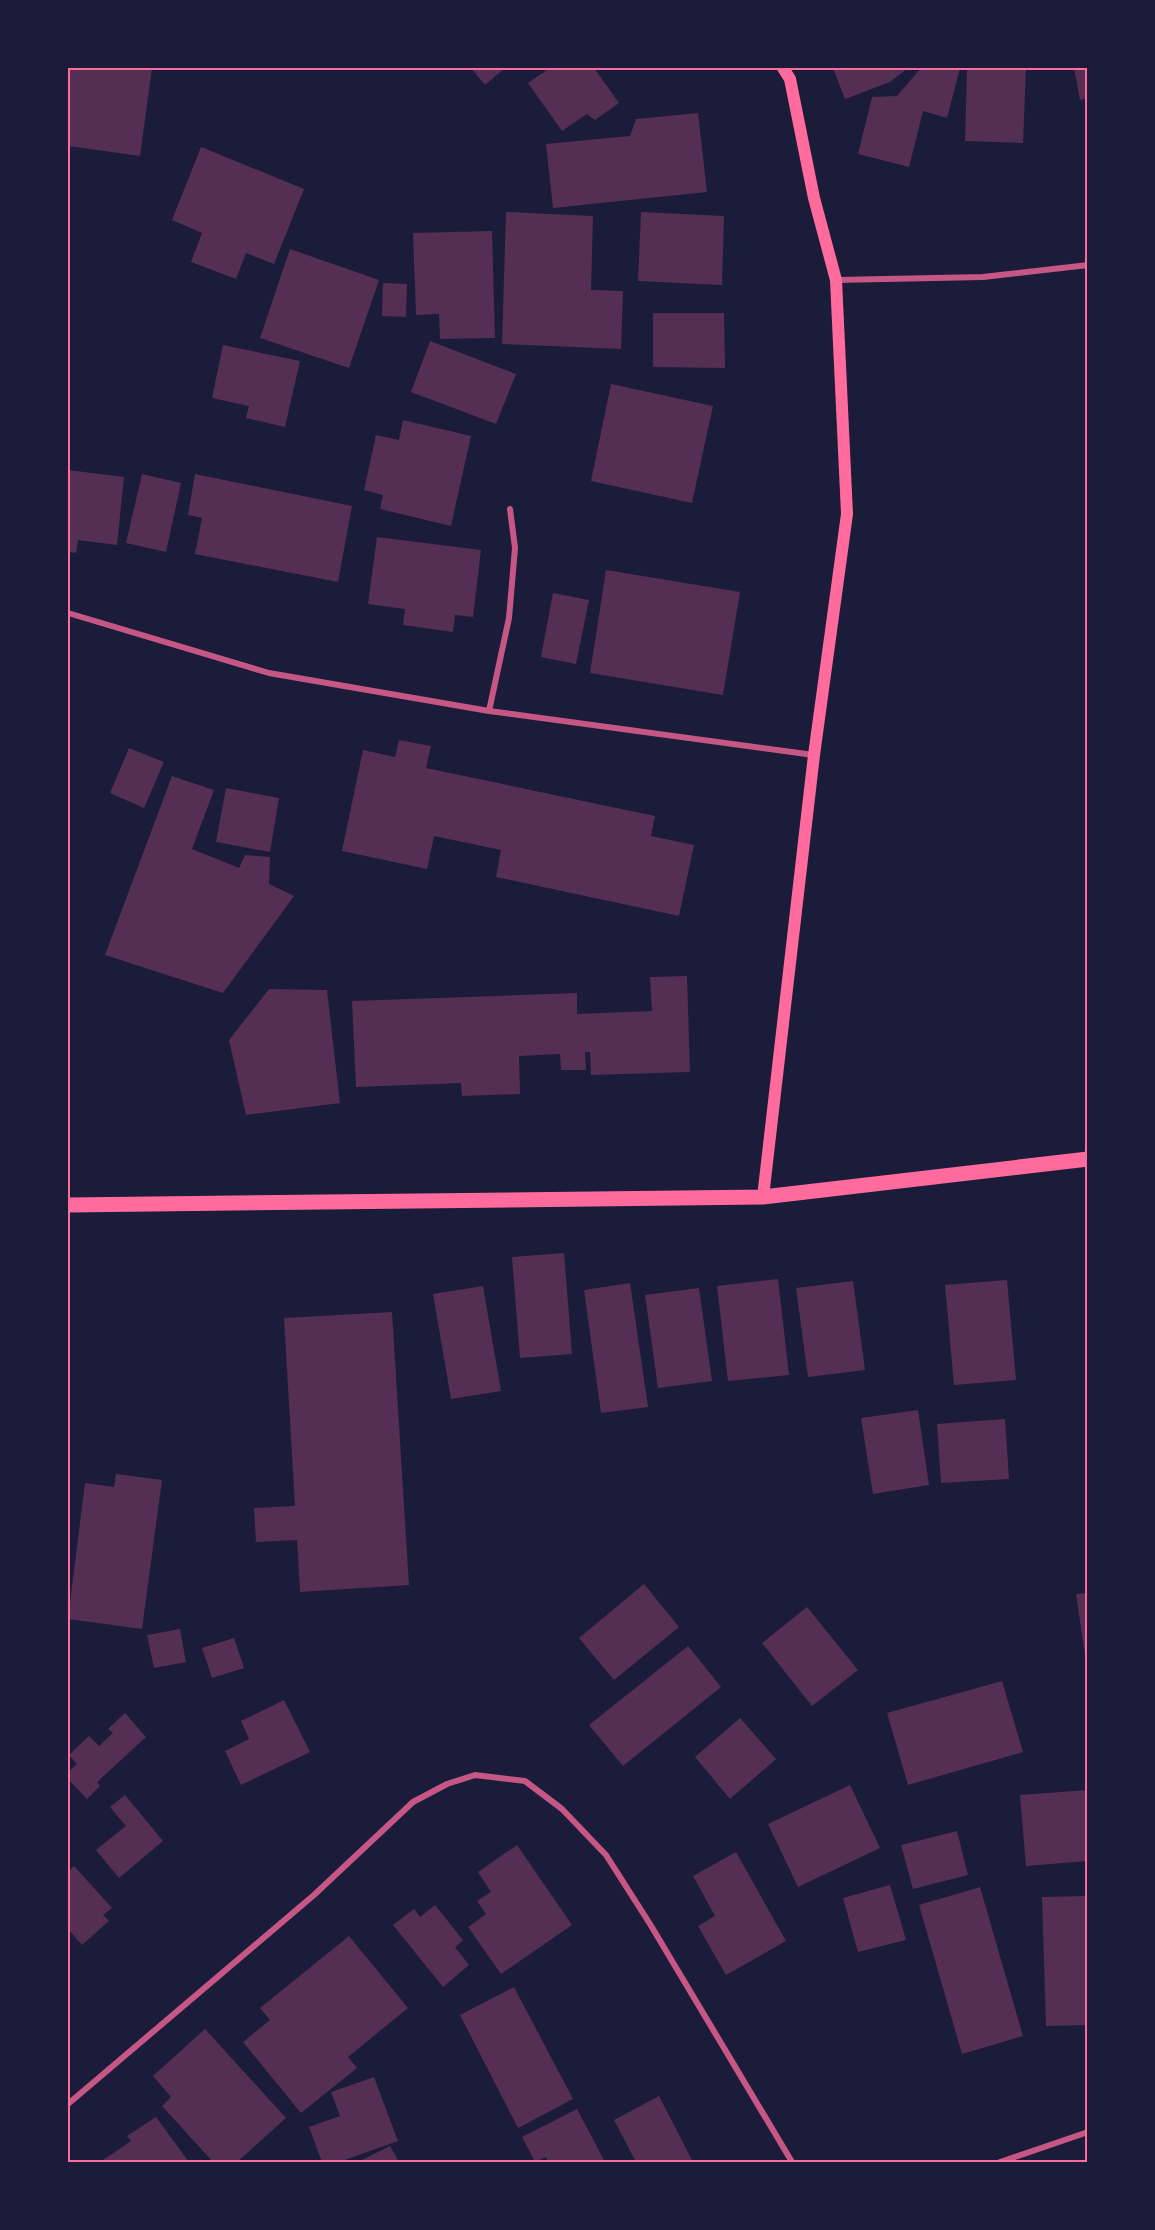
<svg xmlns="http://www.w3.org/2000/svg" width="1155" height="2230" font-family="'Open Sans',sans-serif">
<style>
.building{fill:#542f53}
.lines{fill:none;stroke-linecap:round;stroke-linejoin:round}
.minor{stroke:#c65784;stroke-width:6}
.secondary{stroke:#ff6b9d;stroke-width:12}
.primary{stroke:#ff6b9d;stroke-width:15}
.neatline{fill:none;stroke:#ff6b9d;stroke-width:2}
</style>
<rect width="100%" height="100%" fill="#1b1b3a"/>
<g class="building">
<path d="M68,68H152L140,156L68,146Z"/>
<path d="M471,68H505L485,85Z"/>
<path d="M550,68H594L619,103L595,120L587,114L562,131L528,83Z"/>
<path d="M833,68H908L890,82L845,99Z"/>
<path d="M921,68H960L947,118L923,111L909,167L858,154L872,97L897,96Z"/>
<path d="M967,68H1026L1023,143L965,141Z"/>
<path d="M1074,68H1088V98L1080,100Z"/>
<path d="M698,113L707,192L553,208L546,144L630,136L636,119Z"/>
<path d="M201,147L304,189L274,264L246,253L236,279L191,262L202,233L172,220Z"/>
<path d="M506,212L593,216L591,290L623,291L621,349L502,344Z"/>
<path d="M641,212L724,216L722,285L638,281Z"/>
<path d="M492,231L495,338L440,339L439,314L416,315L413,233Z"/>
<path d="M290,249L379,280L349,368L260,338Z"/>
<path d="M383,283L407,284L406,317L382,316Z"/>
<path d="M653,313H724L725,368L653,367Z"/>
<path d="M430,341L516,374L496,424L411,392Z"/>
<path d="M223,345L300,361L285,427L246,418L249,406L212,398Z"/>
<path d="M611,384L713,406L692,503L591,481Z"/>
<path d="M403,420L471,436L451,526L380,509L383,495L364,490L376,435L399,440Z"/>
<path d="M68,470L124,477L117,545L78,540L76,553L68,552Z"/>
<path d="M142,474L181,483L166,552L126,543Z"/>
<path d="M195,474L352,506L338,582L195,554L202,518L188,515Z"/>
<path d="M377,537L481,550L473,617L455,615L453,632L403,625L405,609L368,604Z"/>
<path d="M606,570L740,592L723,695L590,673Z"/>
<path d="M553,593L589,600L576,664L541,657Z"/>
<path d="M399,740L431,746L426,768L655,816L651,836L694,845L679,916L496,877L501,850L434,836L427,869L342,851L363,750L395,757Z"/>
<path d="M129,748L164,762L144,808L110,793Z"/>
<path d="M172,776L214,790L192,849L239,868L245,855L270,857L269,884L294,896L223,993L105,955Z"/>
<path d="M226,788L279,798L270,852L216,842Z"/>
<path d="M687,976L690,1072L591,1075L590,1052H585L586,1070H561L560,1054L519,1056L520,1094L462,1096L461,1083L356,1087L352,1001L577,993V1014L652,1011L650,977Z"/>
<path d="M269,989L327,990L340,1103L246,1115L229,1040Z"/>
<path d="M564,1253L572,1354L520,1358L512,1257Z"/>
<path d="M778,1279L789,1375L728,1381L717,1286Z"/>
<path d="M1007,1280L1016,1380L954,1385L945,1285Z"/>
<path d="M853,1281L865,1370L808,1377L796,1288Z"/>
<path d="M630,1283L648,1407L601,1413L584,1290Z"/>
<path d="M483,1286L501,1391L451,1399L433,1294Z"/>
<path d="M699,1288L712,1381L658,1388L645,1295Z"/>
<path d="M392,1312L409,1585L300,1592L297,1540L256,1542L254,1508L295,1506L284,1318Z"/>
<path d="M918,1410L929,1485L873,1494L861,1418Z"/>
<path d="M1005,1419L1009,1479L941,1483L937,1424Z"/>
<path d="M116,1474L162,1480L142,1629L68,1619L85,1483L114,1487Z"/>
<path d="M644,1584L679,1627L614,1680L579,1638Z"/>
<path d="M1088,1593V1655H1085L1076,1594Z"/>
<path d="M807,1607L858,1670L812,1706L762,1643Z"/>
<path d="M180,1629L186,1662L154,1668L147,1635Z"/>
<path d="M234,1638L244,1668L212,1678L202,1648Z"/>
<path d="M688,1646L721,1687L623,1766L589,1725Z"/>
<path d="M1002,1681L1023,1752L908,1785L887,1713Z"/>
<path d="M284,1700L310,1752L241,1785L225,1751L249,1739L241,1721Z"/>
<path d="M125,1713L146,1737L97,1782L100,1786L87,1799L68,1779V1772L77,1764L69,1755L89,1736L99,1746L113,1733L108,1729Z"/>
<path d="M740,1718L776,1759L730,1799L695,1757Z"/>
<path d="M850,1785L880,1848L798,1887L768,1824Z"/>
<path d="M1088,1790V1861L1026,1866L1020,1795Z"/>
<path d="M125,1795L163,1841L119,1878L96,1850L126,1826L110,1807Z"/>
<path d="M957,1831L968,1875L913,1889L901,1845Z"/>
<path d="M517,1845L572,1925L501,1974L468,1927L486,1914L477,1901L491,1892L478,1872Z"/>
<path d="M736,1852L786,1941L726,1975L698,1926L715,1916L693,1876Z"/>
<path d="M74,1866L112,1908L103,1915L109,1921L82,1945L68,1929V1872Z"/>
<path d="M890,1885L906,1940L858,1952L843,1898Z"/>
<path d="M980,1887L1023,2036L962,2054L919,1905Z"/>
<path d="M1088,1896V2025L1046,2026L1042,1897Z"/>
<path d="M435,1905L463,1940L455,1947L469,1965L443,1987L393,1925L414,1909L420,1917Z"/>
<path d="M349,1936L408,2008L348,2057L357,2068L301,2113L243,2042L270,2020L260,2008Z"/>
<path d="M514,1987L573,2099L518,2128L460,2015Z"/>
<path d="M205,2029L286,2118L237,2162H213L162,2106L171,2097L153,2076Z"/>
<path d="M374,2077L398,2141L339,2162H322L309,2127L340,2116L331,2092Z"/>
<path d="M659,2096L693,2162H636L614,2120Z"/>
<path d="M577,2109L605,2162H548L546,2157L535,2162L522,2137Z"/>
<path d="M156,2117L189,2162H105L103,2160L131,2141L127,2136Z"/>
<path d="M390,2146L399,2162H358Z"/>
</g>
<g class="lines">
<g class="minor">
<path d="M836,280L983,277L1088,265"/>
<path d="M68,613L269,673L489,711L814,755"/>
<path d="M489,711L509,618L515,548L510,509"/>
<path d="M68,2104L314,1895L413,1802L447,1784L475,1775L525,1781L562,1809L606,1855L650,1924L792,2162"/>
<path d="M1000,2162L1088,2132"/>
</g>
<path class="secondary" d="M763,1197L814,755L847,514L836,280L814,198L790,79L783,68"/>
<path class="primary" d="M68,1205L763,1197L1088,1159"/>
</g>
<rect width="1155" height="2230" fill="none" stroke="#1b1b3a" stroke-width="138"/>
<rect x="69" y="69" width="1017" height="2092" class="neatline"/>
</svg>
